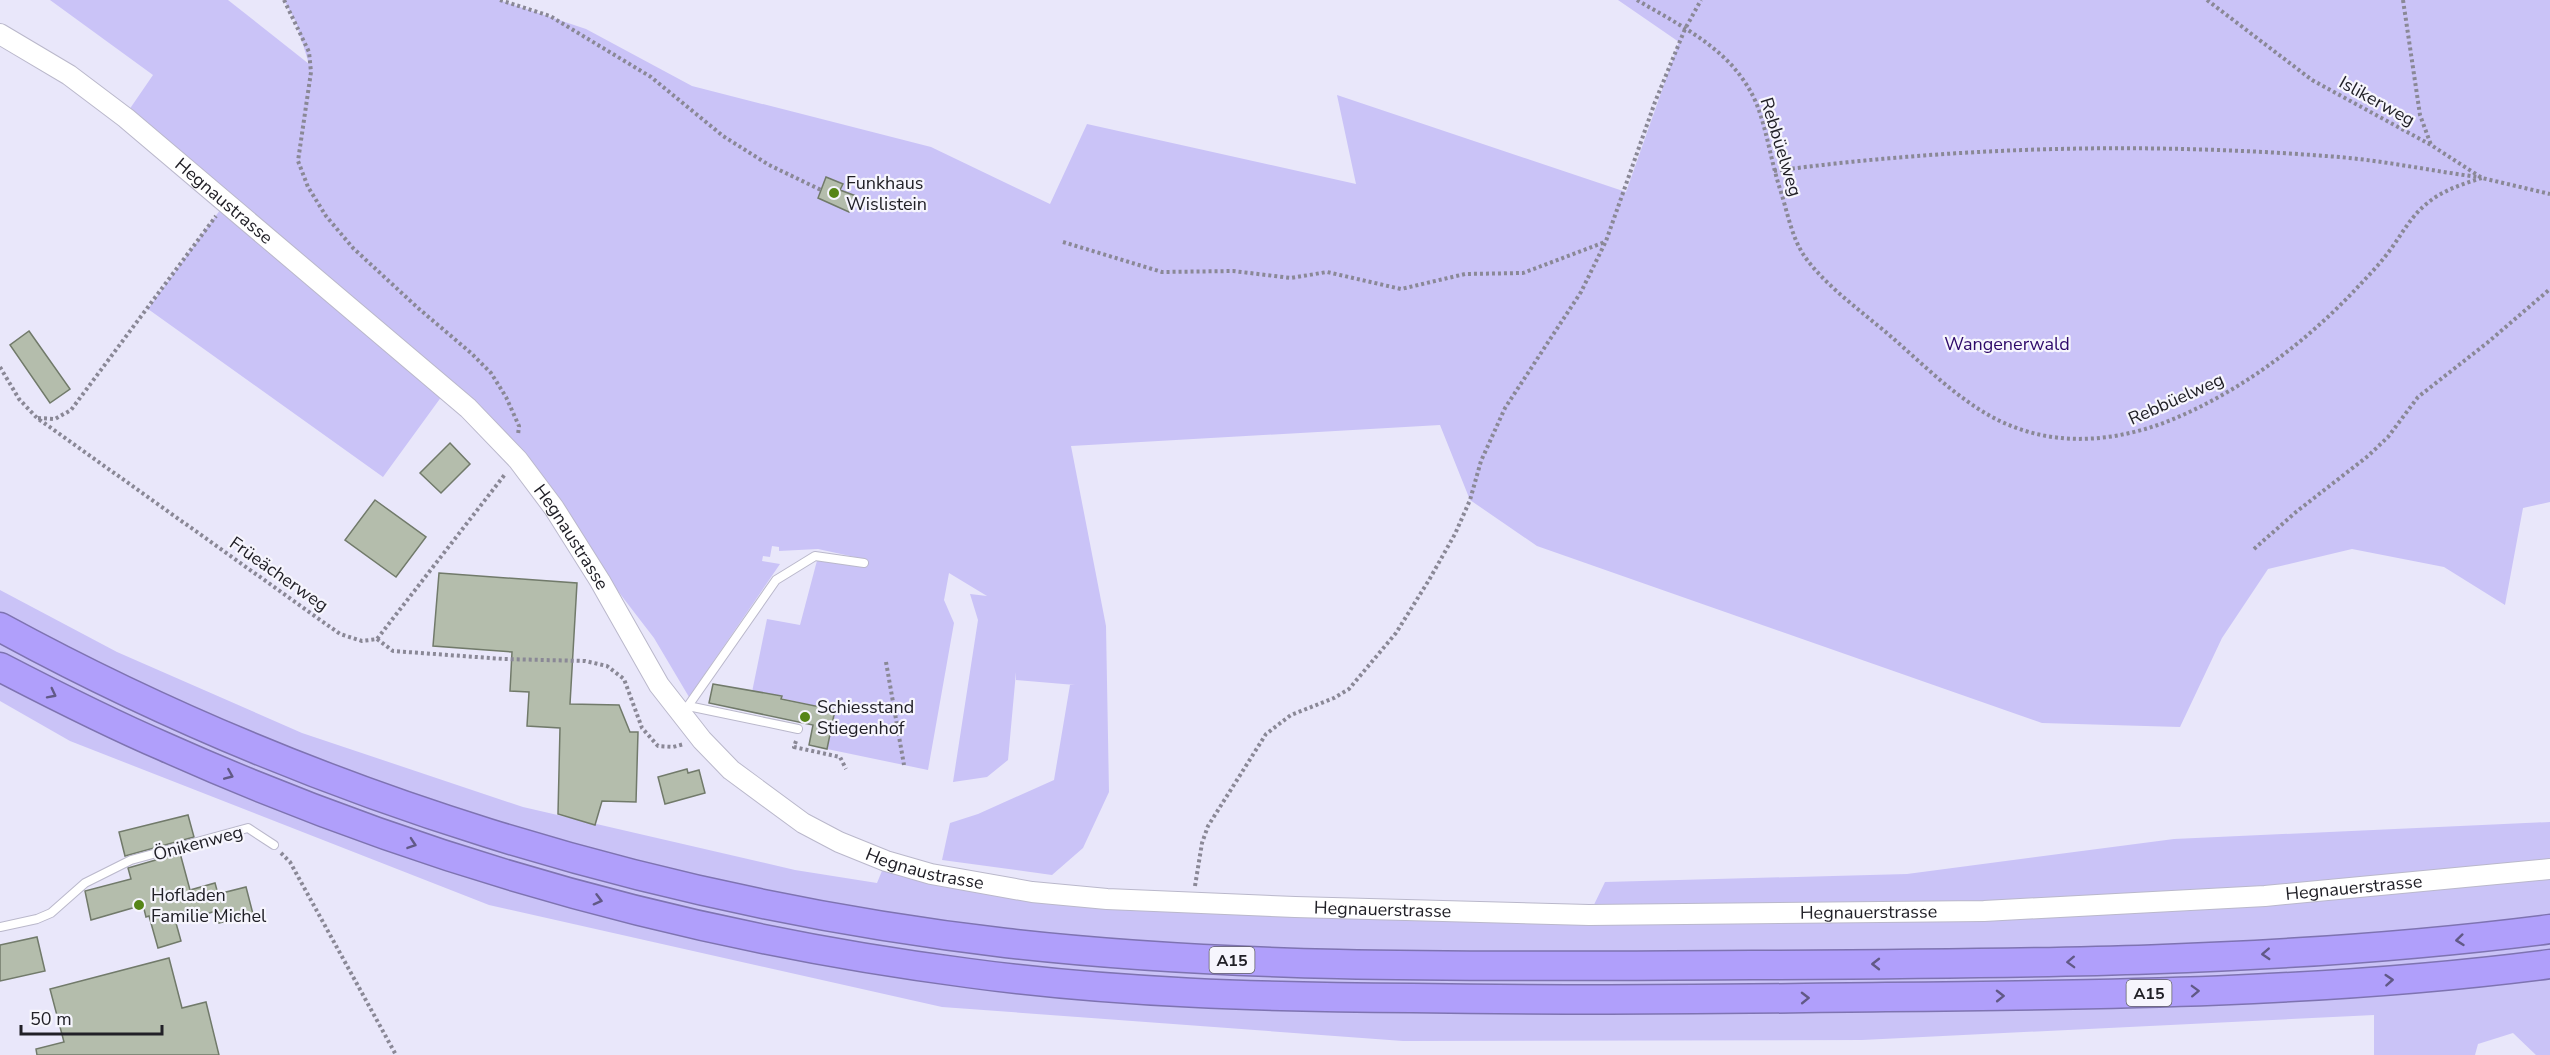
<svg xmlns="http://www.w3.org/2000/svg" width="2550" height="1055" font-family="'Nunito Sans',sans-serif">
<style>
.green{fill:#cac3f7}
.building{fill:#b4bdac;stroke:#717a6a;stroke-width:1.5}
.lines{fill:none;stroke-linecap:round;stroke-linejoin:round}
.service-casing{stroke:#bab8cb;stroke-width:10}
.tertiary-casing{stroke:#bab8cb;stroke-width:22}
.motorway-casing{stroke:#7e73b1;stroke-width:31}
.path{stroke:#8a8896;stroke-width:4;stroke-dasharray:3 3;stroke-linecap:butt}
.service{stroke:#fff;stroke-width:8}
.tertiary{stroke:#fff;stroke-width:20}
.motorway{stroke:#b09ffb;stroke-width:28}
.oneway{stroke:#615986}
.poi-dot{fill:#568517;stroke:#f6f5fd;stroke-width:2}
.labels{text-anchor:middle;stroke-width:4.5;stroke-linejoin:round;paint-order:stroke}
.shield{fill:#f6f5fd;stroke:#616067;stroke-width:1.5}
.shield-label{font-size:16px;font-weight:bold;fill:#212027}
.street-label{font-size:18px;fill:#212027;stroke:#f6f5fd}
.poi-label{font-size:18px;fill:#212027;stroke:#f6f5fd;text-anchor:start}
.park-label{font-size:18px;fill:#2e0969;stroke:#f6f5fd}
</style>
<rect width="100%" height="100%" fill="#e9e7fa"/>
<g class="green">
<path d="M50,0H228L309,64L296,22L284,0H499L586,29L692,86L931,147L1050,204L1087,124L1356,184L1337,95L1626,192L1679,42L1618,0H2550V502L2523,508L2505,605L2444,567L2352,549L2268,569L2222,638L2180,727L2042,723L1537,546L1470,500L1440,425L1071,446L1106,626L1109,792L1083,848L1052,875L942,860L950,823L978,814L1054,780L1070,685H1075L1016,680V672L1008,760L987,777L953,782L978,620L970,594L987,596L949,573L944,600L954,623L928,770L827,749L835,710L785,699L782,698V696L755,691L752,692L767,619L800,625L819,553L864,561V559L818,549L779,551V547L772,546L770,557L763,556L762,561L780,564L689,697L654,638L554,508L447,389L383,477L148,309L231,195L129,110L153,75Z"/>
<path d="M0,590L117,652L302,733L523,807L795,870L877,883L886,861L975,883L1589,915L1605,882L1907,874L2174,839L2550,822V1055H2536L2513,1033L2478,1044L2475,1055H2374V1015L1862,1040L1403,1041L942,1007L489,905L70,741L0,701Z"/>
</g>
<g class="building">
<path d="M826,177L843,184L840,190L856,196L849,212L818,198Z"/>
<path d="M29,331L70,389L50,403L10,345Z"/>
<path d="M450,443L470,464L441,493L420,473Z"/>
<path d="M375,500L426,537L396,577L345,540Z"/>
<path d="M439,573L577,583L570,704L619,705L630,732H638L636,802L602,801L595,825L558,814L560,728L527,726L529,692L510,691L512,652L433,646Z"/>
<path d="M713,684L782,696L781,699L835,710L827,749L809,745L813,725L709,703Z"/>
<path d="M687,769L688,773L699,770L705,793L665,804L658,777Z"/>
<path d="M188,815L194,837L125,856L119,832Z"/>
<path d="M180,853L190,890L215,883L218,894L246,887L253,914L219,923L216,911L176,923L181,941L158,948L149,916L146,917L143,905L91,920L85,891L131,879L128,868Z"/>
<path d="M37,937L45,971L0,981V945Z"/>
<path d="M169,958L182,1008L206,1002L219,1055H37L36,1049L64,1042L50,989Z"/>
</g>
<g class="lines">
<g class="service-casing">
<g id="service">
<path d="M688,706L798,729"/>
<path d="M680,712L688,706L776,580L815,556L864,563"/>
<path d="M0,927L37,919L51,913L85,883L131,860L248,828L274,845"/>
</g>
</g>
<g class="tertiary-casing">
<g id="tertiary">
<path id="s1" d="M0,34L69,75L126,118L468,408L518,460L554,508L600,581L659,685L702,740L731,770L803,823L839,842L886,861L931,874L1032,892L1107,899L1295,907L1589,915L1984,911L2265,896L2550,869"/>
</g>
</g>
<g class="motorway-casing">
<g id="motorway">
<path d="M0,627C310,796 656,902 1006,943C1253,971 1504,966 1752,965C2019,964 2285,963 2550,929"/>
<path d="M0,667C54,695 109,723 165,747C420,861 691,937 968,973C1115,993 1264,997 1412,998C1543,1000 1674,1000 1805,998C2054,995 2303,996 2550,964"/>
</g>
</g>
<g class="path">
<path d="M284,0L309,52L311,72L298,161L308,187L326,216L353,248L418,308L471,353L491,373L506,397L519,426L518,435"/>
<path d="M500,0L550,16L651,77L723,136L769,165L821,190"/>
<path d="M1637,0C1684,28 1735,51 1757,105C1767,131 1771,161 1780,189C1787,210 1791,235 1803,254C1822,283 1861,311 1888,334C1917,359 1945,387 1977,408C2036,447 2102,446 2166,422C2237,394 2303,345 2355,290C2368,276 2382,262 2393,246C2403,232 2411,217 2425,205C2441,191 2462,184 2482,178"/>
<path d="M2207,0L2312,80L2431,145L2482,178L2550,194"/>
<path d="M2403,0L2420,115L2431,145"/>
<path d="M1774,171C1961,146 2151,142 2339,157C2386,161 2432,171 2478,177"/>
<path d="M1063,242L1162,272L1233,271L1291,278L1327,272L1401,289L1465,274L1523,273L1605,242"/>
<path d="M0,367L19,399L37,418L340,634L362,641L377,639L506,473"/>
<path d="M38,418L55,419L71,410L216,216"/>
<path d="M2254,549L2296,512L2368,456L2388,437L2418,397L2487,343L2550,289"/>
<path d="M377,639L393,651L504,659L585,661L607,666L624,679L642,728L658,746L673,747L684,744"/>
<path d="M886,662L904,765"/>
<path d="M796,741L794,747L840,757L846,769"/>
<path d="M281,853L290,862L396,1055"/>
<path d="M1195,886L1202,843L1208,826L1266,734L1291,715L1334,698L1349,689L1396,633L1429,580L1455,534L1470,500L1481,461L1505,408L1581,292L1606,241L1655,102L1685,29L1701,0"/>
</g>
<use href="#service" class="service"/>
<use href="#tertiary" class="tertiary"/>
<use href="#motorway" class="motorway"/>
</g>
<defs><path id="oneway-chevron" d="M-2-3.5L2.5 0L-2 3.5" fill="none" stroke-width="1.6" stroke-linecap="round" stroke-linejoin="round" transform="scale(1.5)"/></defs>
<g class="oneway">
<use href="#oneway-chevron" transform="translate(52 694) rotate(27)"/>
<use href="#oneway-chevron" transform="translate(229 775) rotate(23)"/>
<use href="#oneway-chevron" transform="translate(412 844) rotate(19)"/>
<use href="#oneway-chevron" transform="translate(598 900) rotate(15)"/>
<use href="#oneway-chevron" transform="translate(2460 940) rotate(174)"/>
<use href="#oneway-chevron" transform="translate(2266 954) rotate(177)"/>
<use href="#oneway-chevron" transform="translate(2071 962) rotate(178)"/>
<use href="#oneway-chevron" transform="translate(1876 964) rotate(180)"/>
<use href="#oneway-chevron" transform="translate(2389 980) rotate(-4)"/>
<use href="#oneway-chevron" transform="translate(2195 991) rotate(-2)"/>
<use href="#oneway-chevron" transform="translate(2000 996) rotate(-1)"/>
<use href="#oneway-chevron" transform="translate(1805 998) rotate(-1)"/>
</g>
<g class="poi-dot">
<circle cx="834" cy="193" r="6"/>
<circle cx="805" cy="717" r="6"/>
<circle cx="139" cy="905" r="6"/>
</g>
<g class="labels">
<g class="shield">
<rect x="1209.5" y="947" width="45" height="26" rx="4.5"/>
<rect x="2126.5" y="980" width="45" height="26" rx="4.5"/>
</g>
<g class="shield-label">
<text x="1232" y="966">A15</text>
<text x="2149" y="999">A15</text>
</g>
<g class="street-label">
<text transform="translate(2377 101) rotate(29)" y="6">Islikerweg</text>
<text transform="translate(1781 147) rotate(73)" y="6">Rebbüelweg</text>
<text dy="6" stroke="none"><textPath href="#s1" startOffset="280">Hegnaustrasse</textPath></text>
<text transform="translate(2176 399) rotate(-24)" y="6">Rebbüelweg</text>
<text dy="6" stroke="none"><textPath href="#s1" startOffset="766">Hegnaustrasse</textPath></text>
<text transform="translate(279 574) rotate(35)" y="6">Früeächerweg</text>
<text transform="translate(198 843) rotate(-15)" y="6">Önikenweg</text>
<text dy="6" stroke="none"><textPath href="#s1" startOffset="1270">Hegnaustrasse</textPath></text>
<text dy="6" stroke="none"><textPath href="#s1" startOffset="2703">Hegnauerstrasse</textPath></text>
<text dy="6" stroke="none"><textPath href="#s1" startOffset="1731">Hegnauerstrasse</textPath></text>
<text dy="6" stroke="none"><textPath href="#s1" startOffset="2217">Hegnauerstrasse</textPath></text>
</g>
<g class="poi-label">
<text x="846" y="189">Funkhaus<tspan x="846" dy="21">Wislistein</tspan></text>
<text x="817" y="713">Schiesstand<tspan x="817" dy="21">Stiegenhof</tspan></text>
<text x="151" y="901">Hofladen<tspan x="151" dy="21">Familie Michel</tspan></text>
</g>
<g class="park-label">
<text x="2007" y="350">Wangenerwald</text>
</g>
</g>
<path d="M21 1025v9h141v-9" fill="none" stroke="#212027" stroke-width="3"/>
<text x="30" y="1025" font-size="18" fill="#212027" stroke="#f6f5fd" stroke-width="4.5" paint-order="stroke">50 m</text>
</svg>
